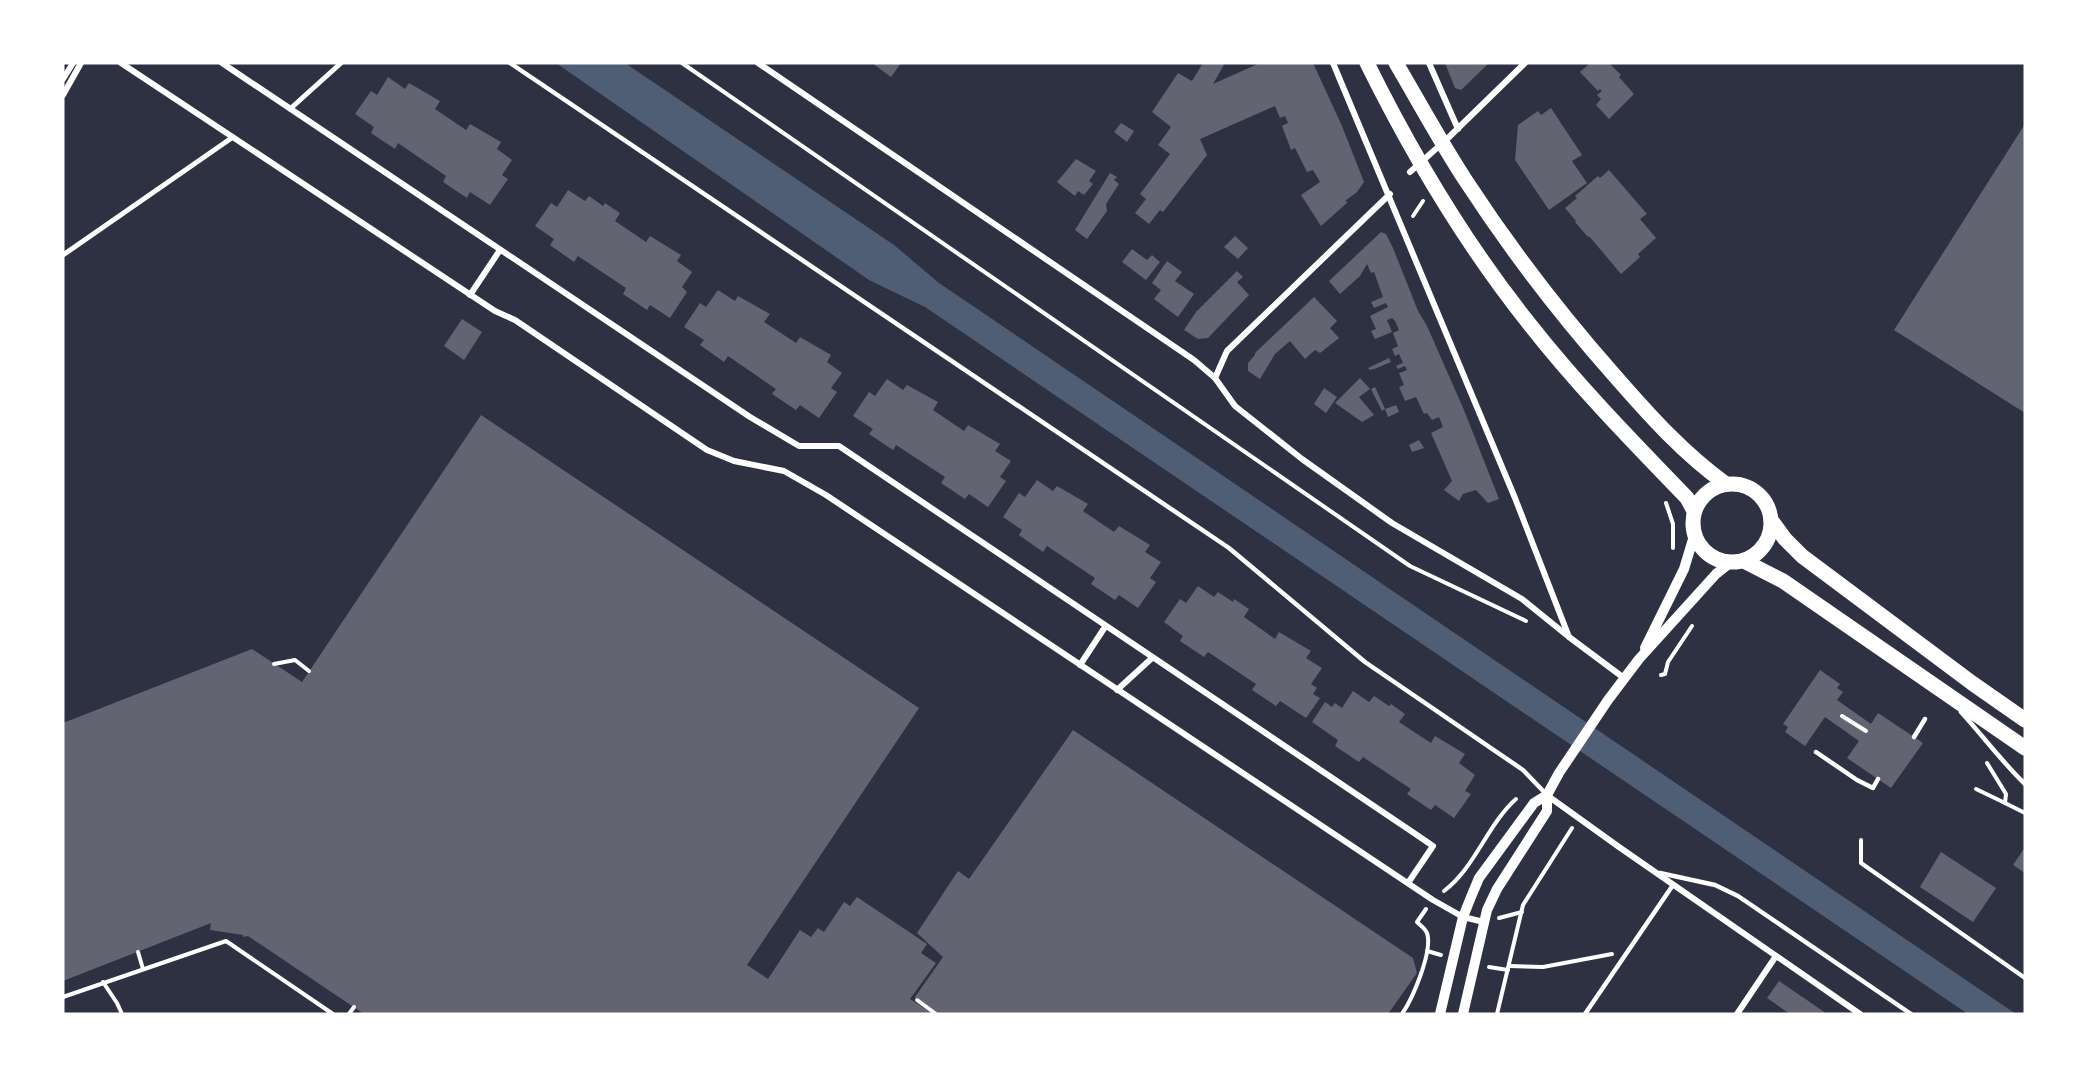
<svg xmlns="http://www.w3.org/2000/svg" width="2088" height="1077" font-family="'Varela Round',sans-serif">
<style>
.water{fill:#4f5d75}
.building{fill:#626471}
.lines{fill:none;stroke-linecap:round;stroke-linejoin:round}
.path{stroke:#fff;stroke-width:4}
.service{stroke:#fff;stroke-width:4.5}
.pedestrian{stroke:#fff;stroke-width:5}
.minor{stroke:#fff;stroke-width:6}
.tertiary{stroke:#fff;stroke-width:10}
.primary{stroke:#fff;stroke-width:15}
</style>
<rect width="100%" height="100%" fill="#2d3142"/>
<path class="water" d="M556,63H625L894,245L939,283L2016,1014H1968L925,307L869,280Z"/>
<g class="building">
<path d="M872,63H901L891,77Z"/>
<path d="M1203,63H1225L1213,84L1260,63H1313L1342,126L1364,182L1357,192L1345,201L1348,202L1321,226L1301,195L1320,182L1313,170L1307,172L1295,148L1291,150L1282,126L1288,123L1285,116L1280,118L1275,106L1200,139L1207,155L1163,212L1160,210L1149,224L1135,213L1146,199L1140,194L1170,154L1158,145L1171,127L1152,112L1178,73L1192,81Z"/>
<path d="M1445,63H1489L1461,90L1455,88Z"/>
<path d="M1590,63H1609L1621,75L1619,77L1634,94L1609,119L1596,105L1601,99L1597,95L1602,91L1600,89L1598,91L1580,72Z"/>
<path d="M388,77L405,89L409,83L440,101L435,109L466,130L470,124L501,142L497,149L512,160L502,175L508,179L490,205L470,192L467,198L443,182L446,176L398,143L395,149L371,133L374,127L355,114L371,91L377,95Z"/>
<path d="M1551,108L1582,155L1572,161L1587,183L1549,210L1515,160L1518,125L1538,111L1541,115Z"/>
<path d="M1121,123L1134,131L1127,142L1114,132Z"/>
<path d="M2025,124V413L1894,330Z"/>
<path d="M1076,159L1096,171L1089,181L1093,184L1084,195L1078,191L1075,196L1057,182Z"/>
<path d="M1609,170L1647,214L1640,219L1656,238L1638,254L1640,257L1621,274L1589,236L1588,237L1575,222L1576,221L1565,208L1577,198L1575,196L1598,176L1600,178Z"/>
<path d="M1110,173L1117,177L1114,180L1119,184L1106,204L1107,211L1087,239L1075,230Z"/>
<path d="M568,190L585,201L589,196L603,206L605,203L620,213L615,221L646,242L650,236L681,255L677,261L692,272L682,287L687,292L670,318L650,305L647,310L623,294L626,288L578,256L574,262L550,245L554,239L535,226L551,203L557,207Z"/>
<path d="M1381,232L1386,234L1393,248L1418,311L1427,326L1464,410L1499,499L1488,503L1476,490L1463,494L1459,501L1444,490L1452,481L1431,433L1443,427L1439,417L1432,420L1427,413L1424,414L1416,397L1405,401L1399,387L1404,385L1399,373L1407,370L1405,366L1398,369L1396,366L1403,363L1399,354L1395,356L1392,349L1398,346L1393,333L1399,330L1395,321L1392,318L1387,320L1392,332L1375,339L1371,331L1376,329L1370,316L1388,307L1386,303L1374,308L1371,302L1383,297L1374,272L1371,273L1367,264L1360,276L1340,294L1329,281Z"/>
<path d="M1235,236L1248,248L1238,259L1224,247Z"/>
<path d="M1132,249L1147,260L1152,255L1160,262L1146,280L1122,262Z"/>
<path d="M1167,261L1182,272L1175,281L1194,294L1178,317L1154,299L1161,290L1152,283Z"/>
<path d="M1237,271L1243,277L1237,282L1249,295L1208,338L1198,339L1184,330L1196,312Z"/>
<path d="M718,290L735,301L738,296L770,314L764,322L796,343L800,337L831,355L827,362L842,373L831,388L837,392L819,418L800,405L796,410L772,394L776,389L728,356L724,362L700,345L704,340L684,327L700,303L706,307Z"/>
<path d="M1314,297L1337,321L1330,328L1339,338L1320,353L1315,350L1305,359L1290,341L1275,354L1260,379L1248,371V363L1255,355V353Z"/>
<path d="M462,319L482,332L464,360L444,346Z"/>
<path d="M1389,358L1391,362L1374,369L1370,370L1368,368Z"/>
<path d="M1360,378L1370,389L1359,397L1374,415L1362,422L1335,403Z"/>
<path d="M887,379L903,390L907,385L938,402L933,410L964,431L968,425L1000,444L995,451L1011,461L1000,477L1006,481L988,507L969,494L965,499L941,483L945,477L896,445L893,450L869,434L873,429L853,416L869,392L875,396Z"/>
<path d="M1375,387L1385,409L1382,411L1371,389Z"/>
<path d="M1324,388L1337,397L1326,413L1314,404Z"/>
<path d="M1396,405L1399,412L1388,417L1385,409Z"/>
<path d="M481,415L919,708L747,965L768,979L800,930L811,937L818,928L824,932L844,902L850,906L857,897L927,944L921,953L936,963L910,999L933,1014H364L248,936L243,937V935L210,930L211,923L63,981V723L252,649L302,682Z"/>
<path d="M1419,440L1424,448L1412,452L1409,445Z"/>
<path d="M1037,480L1053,491L1057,486L1088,504L1083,511L1114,532L1119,526L1150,545L1145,552L1161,562L1150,578L1156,582L1138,608L1119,595L1115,600L1091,584L1095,578L1047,546L1043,552L1019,535L1022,530L1003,517L1019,493L1025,497Z"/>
<path d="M1198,586L1214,597L1218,592L1233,602L1234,599L1249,609L1244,617L1275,639L1279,632L1311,651L1306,658L1322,668L1311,684L1317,688L1313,694L1320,698L1306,718L1280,701L1276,706L1252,690L1256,684L1208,652L1204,657L1180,641L1183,636L1164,622L1180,599L1186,603Z"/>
<path d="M1820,670L1840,684L1837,688L1843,692L1837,700L1871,724L1878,713L1923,743L1891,788L1847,758L1859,741L1825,717L1805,746L1785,732L1788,727L1783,724Z"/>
<path d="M1353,691L1369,702L1374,696L1389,706L1391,704L1405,714L1399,722L1431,743L1435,736L1465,754L1459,763L1475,775L1465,791L1471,794L1454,818L1435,805L1431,810L1407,794L1411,789L1363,757L1359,762L1335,746L1338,740L1312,722L1325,702L1332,707L1335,703L1342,708Z"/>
<path d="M1073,730L1413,958L1417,973L1388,1014H939L915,997L943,957L917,933L958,871L969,879Z"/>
<path d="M2025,847V873L2013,865Z"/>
<path d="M1941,852L1996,888L1973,922L1920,887Z"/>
<path d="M1779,981L1804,998L1827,1014H1790L1767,998Z"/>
</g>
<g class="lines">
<g class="path">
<path d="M682,63L1410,566L1526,621"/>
<path d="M1413,216L1423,201"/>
<path d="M1666,503L1673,524V548"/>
<path d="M274,664L295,660L309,671"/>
<path d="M1661,675L1665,674L1668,662L1692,626"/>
<path d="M1842,716L1866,731"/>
<path d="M1987,763L2006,794L2005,803L2025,813"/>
<path d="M1976,789L2005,803"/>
<path d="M1861,840V863L2025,978"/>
<path d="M1444,891C1475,868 1487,825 1516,799"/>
<path d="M1499,918L1522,912"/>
<path d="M1427,951L1441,955"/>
<path d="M138,952L143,969"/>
<path d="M1509,966L1543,967L1612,954"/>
<path d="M1489,967L1508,970"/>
<path d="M103,982L117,1003L122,1014"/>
<path d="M63,997L226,941L333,1014"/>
<path d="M917,1000L936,1014"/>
<path d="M349,1014L354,1007"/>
<path d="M1402,1014C1413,998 1433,951 1427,933C1425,928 1421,926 1417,922L1426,909"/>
<path d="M1497,1014L1523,905L1572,828"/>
</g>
<g class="service">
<path d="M510,63L1229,548L1365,662L1523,770L1547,795"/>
<path d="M1961,712C1983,736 2002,762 2025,784"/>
<path d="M1914,737L1925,719"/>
<path d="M1816,752L1857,780L1873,788L1878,779"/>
<path d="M1660,873L1715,885L1738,896L1911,1014"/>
<path d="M1585,1014L1673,885"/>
</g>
<g class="pedestrian">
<path d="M290,109L341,63"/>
<path d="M63,255L233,137"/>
</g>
<g class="minor">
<path d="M121,63L495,311L515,320L707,450L734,461L784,471L826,495L1433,900L1463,917L1484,922"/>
<path d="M222,63L750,417L799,446H839L1411,831L1433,846L1408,883"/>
<path d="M758,63L1194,360L1215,378L1235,406L1302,459L1392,523L1522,599L1569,637L1624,678"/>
<path d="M1333,63L1515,498L1569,637"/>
<path d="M1429,63L1458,129"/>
<path d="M63,79L73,63"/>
<path d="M63,95L81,63"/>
<path d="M1410,172L1447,139L1525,63"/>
<path d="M470,295L500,250"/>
<path d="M1215,378L1227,351L1390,194"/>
<path d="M1080,665L1105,627"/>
<path d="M1117,690L1152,658"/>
<path d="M1548,796L1619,847L1860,1014"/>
<path d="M1737,1014L1776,956"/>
</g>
<g class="tertiary">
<path d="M1645,648L1684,569L1694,536"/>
<path d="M1440,1014L1463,917L1471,897L1479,878L1534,803L1547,795"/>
<path d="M1463,1014L1487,910L1497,889L1547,811V795L1559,773L1608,700L1639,659L1716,574L1731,562"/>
</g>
<g class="primary">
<path d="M1367,63C1413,156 1466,245 1531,326C1579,387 1633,442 1687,498L1694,511"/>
<path d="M1396,63C1419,102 1441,143 1466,181C1511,250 1561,315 1615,376C1649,415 1684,454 1726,484"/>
<circle cx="1732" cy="523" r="39"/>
<path d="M1771,520L1785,539L1802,556L1972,683L2025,720"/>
<path d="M1744,561L1783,581L2025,748"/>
</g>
</g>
<rect width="2088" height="1077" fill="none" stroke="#ffffff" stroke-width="129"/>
</svg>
